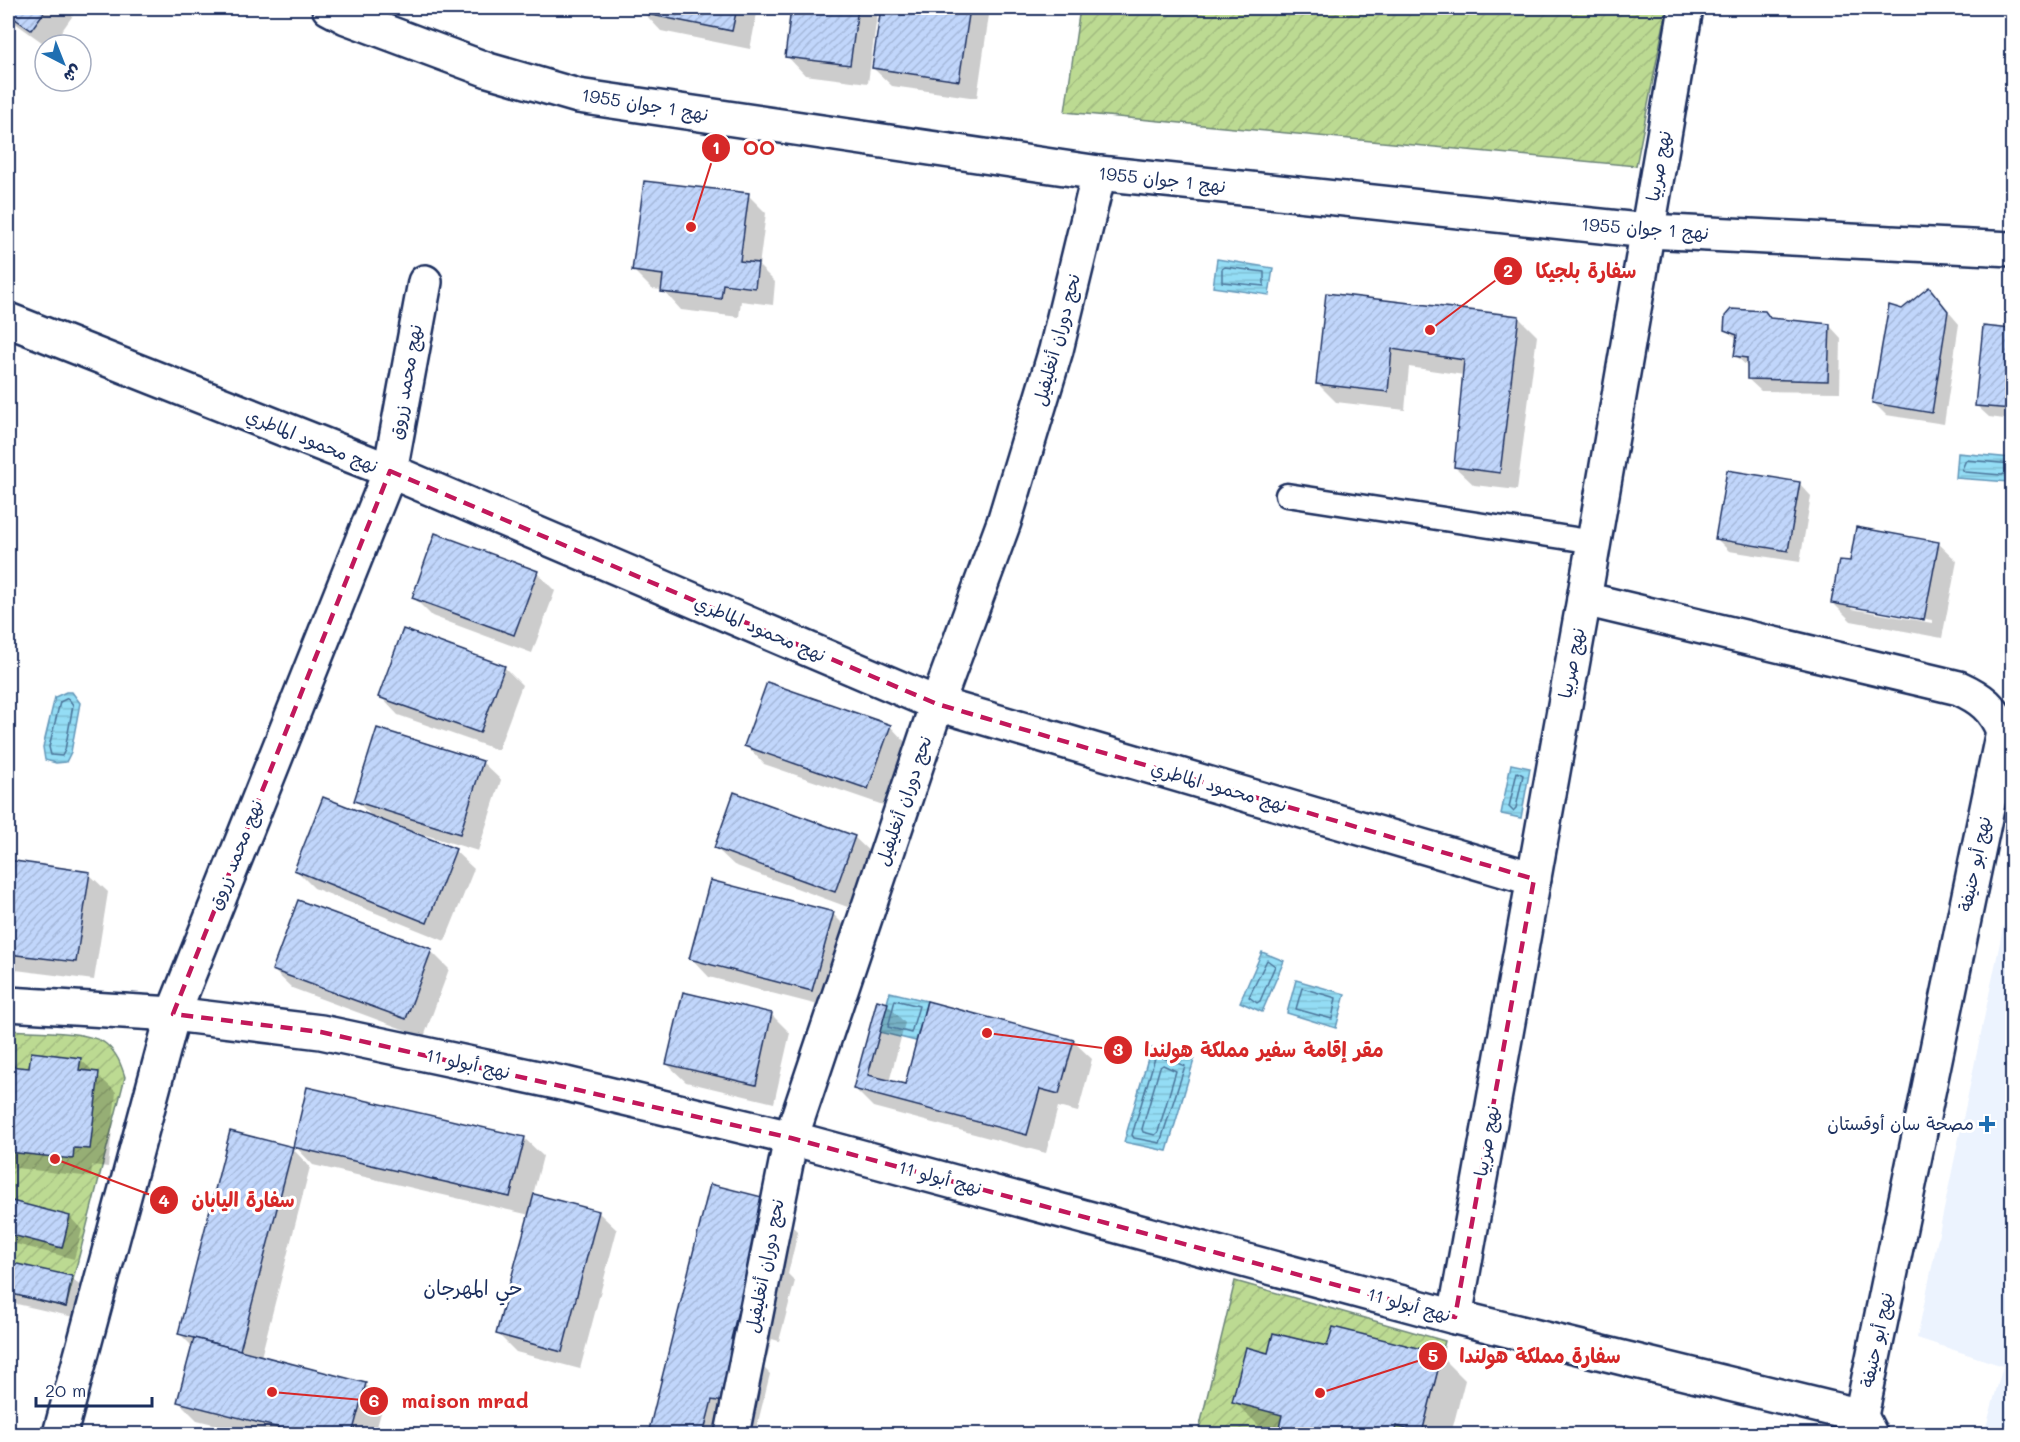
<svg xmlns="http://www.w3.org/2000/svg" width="2020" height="1442" font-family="Mali,'Playpen Sans Arabic',sans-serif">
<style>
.built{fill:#ecf3fe}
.garden{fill:url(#garden-furrows);stroke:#6c8478;stroke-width:1.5}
.water{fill:url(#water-rules);stroke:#6497b9;stroke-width:1.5}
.shadow{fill:#0003;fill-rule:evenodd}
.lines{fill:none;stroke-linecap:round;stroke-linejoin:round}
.shore{stroke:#4b759a;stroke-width:1.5}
.building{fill:url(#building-hatch);stroke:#1b2f5e;stroke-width:1.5}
.service-casing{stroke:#1b2f5e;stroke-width:27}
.minor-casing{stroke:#1b2f5e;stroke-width:38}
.tertiary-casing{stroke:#1b2f5e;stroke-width:38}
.service{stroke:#fff;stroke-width:22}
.minor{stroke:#fff;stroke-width:33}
.tertiary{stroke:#fff;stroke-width:33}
.marked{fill:none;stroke:#c2185b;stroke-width:4.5;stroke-dasharray:12 8;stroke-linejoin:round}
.poi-dot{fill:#1f6fb2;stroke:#fff;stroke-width:2}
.labels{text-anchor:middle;stroke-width:6;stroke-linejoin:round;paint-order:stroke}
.street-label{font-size:18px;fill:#1b2f5e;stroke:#fff}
.poi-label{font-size:18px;fill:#1b2f5e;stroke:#fff;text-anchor:end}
.neighbourhood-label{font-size:20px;fill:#1b2f5e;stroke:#fff}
.leader{fill:none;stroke:#d62828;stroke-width:2}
.callout-dot{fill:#d62828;stroke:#fff;stroke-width:2}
.mark-label{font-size:18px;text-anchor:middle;font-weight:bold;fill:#fff}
.callout-label{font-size:20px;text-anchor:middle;font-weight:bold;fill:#d62828;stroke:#fff;stroke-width:6;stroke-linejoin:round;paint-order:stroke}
</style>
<defs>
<pattern id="garden-furrows" width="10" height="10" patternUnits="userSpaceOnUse" patternTransform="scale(1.5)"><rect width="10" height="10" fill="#bcda92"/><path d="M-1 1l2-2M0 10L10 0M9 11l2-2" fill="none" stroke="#a1bb80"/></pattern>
<pattern id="water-rules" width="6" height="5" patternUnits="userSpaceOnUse" patternTransform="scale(1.5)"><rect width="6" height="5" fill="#94ddf5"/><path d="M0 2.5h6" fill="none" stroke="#7fbed4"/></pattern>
<pattern id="building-hatch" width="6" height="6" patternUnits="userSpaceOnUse" patternTransform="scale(1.5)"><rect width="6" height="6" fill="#c1d6fb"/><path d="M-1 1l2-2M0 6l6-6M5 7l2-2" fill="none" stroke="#a5b8da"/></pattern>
</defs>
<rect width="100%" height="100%" fill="#fff"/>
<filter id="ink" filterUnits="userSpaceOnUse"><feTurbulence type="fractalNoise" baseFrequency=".0167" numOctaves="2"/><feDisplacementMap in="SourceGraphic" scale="12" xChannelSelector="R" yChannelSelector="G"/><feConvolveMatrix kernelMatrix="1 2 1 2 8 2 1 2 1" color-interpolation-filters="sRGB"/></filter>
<g filter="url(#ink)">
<path class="built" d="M2012,885V1434H1984L2003,1366L1917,1338Z"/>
<g class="garden">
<path d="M1080,8H1667L1636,166L1065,112Z"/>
<path d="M8,1030C31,1032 88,1030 106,1044C117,1053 121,1064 125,1077L66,1307L8,1293Z"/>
<path d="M1235,1281L1445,1341L1421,1434H1198Z"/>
</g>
<g class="water">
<path d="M1217,259L1273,268L1269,295L1213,287Z"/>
<path d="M1958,453L2012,458L2009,482L1956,478Z"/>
<path d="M66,692H72L80,703L71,752L66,762L56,763L45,760L43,747L55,697Z"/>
<path d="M1511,764L1530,768L1521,818L1501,814Z"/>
<path d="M1262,952L1284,961L1262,1012L1240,1002Z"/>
<path d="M1296,980L1345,994L1336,1028L1287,1013Z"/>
<path d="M890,992L927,1001L916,1041L879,1032Z"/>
<path d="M1151,1048L1194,1060L1167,1151L1124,1142Z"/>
</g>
<g class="shadow">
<path d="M8,8H78L52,45H46L8,18Z"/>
<path d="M644,8H758L750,49L661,31L643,12Z"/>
<path d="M793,8H878L868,83L805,75L787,56Z"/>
<path d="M882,8H990L977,98L892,86L873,68Z"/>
<path d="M748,195L766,213L759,266L775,282L773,305L741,301L739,317L681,310L663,290L652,289L634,271Z"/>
<path d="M1929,289L1959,324L1944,424L1886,415L1874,403L1902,311Z"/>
<path d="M1327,294L1518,317L1537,336L1517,490L1474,485L1455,467L1464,375L1409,367L1405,410L1336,402L1317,383Z"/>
<path d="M1764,312L1772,320L1829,325L1841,338L1840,392L1761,391L1748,379L1749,368L1736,356L1738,341L1726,329Z"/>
<path d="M1984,328L2012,330V420L1989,417L1976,405Z"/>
<path d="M1799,483L1811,496L1800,562L1729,551L1717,539Z"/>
<path d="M1938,543L1957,561L1942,638L1851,621L1833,603L1851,563ZM1852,606L1932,620V623L1852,609Z"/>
<path d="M537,573L555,591L532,653L432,616L413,597Z"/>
<path d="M504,667L522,685L498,750L398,715L380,696Z"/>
<path d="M890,726L908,745L886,806L764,764L746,745Z"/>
<path d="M482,762L501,780L478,851L409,830L408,832L455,851L474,869L445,941L314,888L296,870L374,818L356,801Z"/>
<path d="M854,837L873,855L853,909L734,865L715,847Z"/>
<path d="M8,861L89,874L108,892L94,980L8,969Z"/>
<path d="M833,914L851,932L830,1008L709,977L691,958Z"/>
<path d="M431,951L449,969L424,1037L292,988L273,970Z"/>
<path d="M684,994L772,1015L790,1033L774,1103L686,1082L667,1064Z"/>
<path d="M887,1004L905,1023L889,1082L906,1086L1073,1041L1092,1059L1078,1112L1058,1107L1046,1153L873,1107L855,1089Z"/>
<path d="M8,1057L19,1069L30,1070L80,1059L116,1092L108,1167L92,1165L91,1177L8,1167Z"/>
<path d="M524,1138L543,1156L533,1195L598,1212L617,1230L580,1369L516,1352L498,1334L530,1215L313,1165L295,1146Z"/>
<path d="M292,1148L310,1167L261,1357L365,1384L384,1402L375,1434H253L197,1420L179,1402L193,1347L179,1333Z"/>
<path d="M711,1186L765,1199L798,1232L788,1274L795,1281L779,1341L772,1339L764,1368L770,1374L755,1434H649Z"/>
<path d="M8,1202L70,1217L82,1230L74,1259L8,1242Z"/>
<path d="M8,1263L72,1278L84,1290L78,1318L8,1302Z"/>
<path d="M1328,1348L1441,1356L1465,1380L1451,1434H1287L1258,1425L1234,1401L1269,1354Z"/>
</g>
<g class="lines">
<g class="shore">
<path d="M1225,267L1264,272V286L1222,282V269Z"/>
<path d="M2012,464L1966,460L1962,469L1965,472L2002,475L2012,470"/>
<path d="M68,698L73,705L65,750L62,756L51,755L49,747L60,702Z"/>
<path d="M1517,772L1523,775L1516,808L1513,811L1509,807Z"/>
<path d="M1267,960L1275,966L1260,1001L1257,1003L1249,997Z"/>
<path d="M1302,988L1336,998L1332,1019L1296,1009Z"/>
<path d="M895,1000L919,1006L911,1033L888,1027Z"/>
<path d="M1158,1056L1185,1066L1160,1143L1134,1138L1132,1135L1155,1058Z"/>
<path d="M1163,1065L1176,1071L1158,1132L1155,1135L1143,1132L1142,1129L1160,1067Z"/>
</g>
</g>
<g class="building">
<path d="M8,8H47L31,30L8,14Z"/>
<path d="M642,8H737L732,31L641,13Z"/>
<path d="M791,8H858L850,65L785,57Z"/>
<path d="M881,8H970L959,81L872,68Z"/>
<path d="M644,181L749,193L740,261L758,263L755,288L723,284L721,299L661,292L663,275L632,271Z"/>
<path d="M1929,287L1948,311L1932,413L1872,403L1889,305L1902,309Z"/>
<path d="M1326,293L1519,316L1500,473L1454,467L1464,360L1392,349L1388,392L1316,384Z"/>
<path d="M1731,309L1765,311L1770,318L1830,324L1828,381L1747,379V358L1734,356L1737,335L1724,330L1725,316Z"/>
<path d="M1983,326L2012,329V409L1975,406Z"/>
<path d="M1727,470L1800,482L1788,551L1715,539Z"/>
<path d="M1856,527L1939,542L1924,620L1831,603L1839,560L1850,561Z"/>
<path d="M435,533L538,571L514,635L412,598Z"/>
<path d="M403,629L505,666L480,733L378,697Z"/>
<path d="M767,682L891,725L868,789L744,746Z"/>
<path d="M377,728L483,761L460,834L354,801Z"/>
<path d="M734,792L855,836L835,892L714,848Z"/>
<path d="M323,797L456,849L427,923L294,870Z"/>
<path d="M8,860L90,872L76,962L8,954Z"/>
<path d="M710,880L834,912L812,991L689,959Z"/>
<path d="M298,900L432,949L406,1019L272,970Z"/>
<path d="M683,992L772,1013L756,1085L666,1064Z"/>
<path d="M877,1000L888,1003L868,1075L905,1084L927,1001L1074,1040L1059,1094L1040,1089L1027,1135L853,1089Z"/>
<path d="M31,1052L81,1058L79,1070L99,1072L90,1149L74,1148L73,1159L8,1152V1066L29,1068Z"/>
<path d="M307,1087L525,1137L510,1197L293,1147Z"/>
<path d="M230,1131L293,1147L240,1350L178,1334Z"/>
<path d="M710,1184L766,1198L747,1309L739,1307L731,1339H738L723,1402L712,1400L704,1431L711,1434H648Z"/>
<path d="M534,1194L599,1211L562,1352L496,1334Z"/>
<path d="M8,1200L70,1216L62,1248L8,1234Z"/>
<path d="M8,1262L72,1276L66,1307L8,1293Z"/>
<path d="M1333,1327L1442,1354L1422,1433L1396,1426L1394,1434H1303L1279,1428L1282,1415L1232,1402L1246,1347L1268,1353L1273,1333L1327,1346Z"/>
<path d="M194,1338L366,1383L352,1434H303L177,1402Z"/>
</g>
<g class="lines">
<g class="service-casing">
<path id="service" d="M1287,495L1595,542"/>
</g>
<g class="minor-casing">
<g id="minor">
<path d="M8,320L390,471L937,704L1534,879"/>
<path d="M1584,599L1959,688C1981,698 1994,708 2003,731L1861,1416L1870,1434"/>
<path d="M8,1004L173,1014L321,1032L566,1084L791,1138L1455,1317L1861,1416"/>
<path d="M1455,1317L1584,599L1686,8"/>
<path d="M60,1434L173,1014L390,471L425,282"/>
<path d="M732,1434L791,1138L937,704L1004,522L1056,350L1099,173"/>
</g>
</g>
<g class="tertiary-casing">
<path id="tertiary" d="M329,8L346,17L488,70L578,96L1099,173L1648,231L2012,249"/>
</g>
<use href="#service" class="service"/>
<use href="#minor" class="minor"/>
<use href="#tertiary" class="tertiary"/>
</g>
</g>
<path class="marked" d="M390,471L937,704L1534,879L1455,1317L791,1138L321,1032L173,1014Z"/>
<path class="poi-dot" d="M1984 1115h6v6h6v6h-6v6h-6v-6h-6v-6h6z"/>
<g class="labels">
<g class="street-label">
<text transform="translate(645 105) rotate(9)" y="6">نهج 1 جوان 1955</text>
<text transform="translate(1659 166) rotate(-80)" y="6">نهج صربيا</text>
<text transform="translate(1162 180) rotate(6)" y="6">نهج 1 جوان 1955</text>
<text transform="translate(1645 229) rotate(4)" y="6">نهج 1 جوان 1955</text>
<text transform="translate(1057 340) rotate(-75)" y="6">نحج دوران أنغليفيل</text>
<text transform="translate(406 382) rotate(-80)" y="6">نهج محمد زروق</text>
<text transform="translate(312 441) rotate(22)" y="6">نهج محمود الماطري</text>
<text transform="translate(760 629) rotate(23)" y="6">نهج محمود الماطري</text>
<text transform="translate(1572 663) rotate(-79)" y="6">نهج صربيا</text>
<text transform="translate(1219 787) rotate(16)" y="6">نهج محمود الماطري</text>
<text transform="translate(904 801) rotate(-71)" y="6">نحج دوران أنغليفيل</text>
<text transform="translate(236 855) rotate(-68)" y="6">نهج محمد زروق</text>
<text transform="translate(1975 864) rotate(-78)" y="6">نهج أبو حنيفة</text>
<text transform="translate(468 1064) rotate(12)" y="6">نهج أبولو 11</text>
<text transform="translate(1487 1141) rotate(-80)" y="6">نهج صربيا</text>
<text transform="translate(940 1178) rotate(15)" y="6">نهج أبولو 11</text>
<text transform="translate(765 1266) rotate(-79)" y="6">نحج دوران أنغليفيل</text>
<text transform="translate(1409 1305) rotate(15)" y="6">نهج أبولو 11</text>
<text transform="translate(1877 1340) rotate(-78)" y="6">نهج أبو حنيفة</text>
</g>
<g class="poi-label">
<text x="1974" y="1130">مصحة سان أوقستان</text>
</g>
<g class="neighbourhood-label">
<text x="473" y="1295">حي المهرجان</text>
</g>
</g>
<path class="leader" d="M691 227L716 148M1430 330L1508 271M987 1033L1118 1050M55 1159L164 1200M1320 1393L1433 1356M272 1392L374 1401"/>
<g class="callout-dot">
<circle cx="691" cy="227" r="6"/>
<circle cx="1430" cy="330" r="6"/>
<circle cx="987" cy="1033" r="6"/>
<circle cx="55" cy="1159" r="6"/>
<circle cx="1320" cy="1393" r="6"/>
<circle cx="272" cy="1392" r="6"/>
<circle cx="716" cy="148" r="15"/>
<circle cx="1508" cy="271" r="15"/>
<circle cx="1118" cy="1050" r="15"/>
<circle cx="164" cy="1200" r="15"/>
<circle cx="1433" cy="1356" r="15"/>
<circle cx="374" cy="1401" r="15"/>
</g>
<g class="mark-label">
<text x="716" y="154">1</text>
<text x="1508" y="277">2</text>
<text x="1118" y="1056">3</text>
<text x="164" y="1207">4</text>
<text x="1433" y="1362">5</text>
<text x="374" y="1407">6</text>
</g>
<g class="callout-label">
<text x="759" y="155">OO</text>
<text x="1586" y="278">سفارة بلجيكا</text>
<text x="1264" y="1057">مقر إقامة سفير مملكة هولندا</text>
<text x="243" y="1207">سفارة اليابان</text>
<text x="1540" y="1363">سفارة مملكة هولندا</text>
<text x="465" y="1408">maison mrad</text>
</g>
<rect width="2020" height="1442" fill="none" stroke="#fff" stroke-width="30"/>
<rect x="15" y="15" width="1990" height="1412" fill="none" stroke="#1b2f5e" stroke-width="2" filter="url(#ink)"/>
<g transform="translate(63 63) rotate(138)"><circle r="28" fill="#ffffff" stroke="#a4acbf" stroke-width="1.5"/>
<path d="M0-4.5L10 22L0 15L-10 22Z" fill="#1f6fb2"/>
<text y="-9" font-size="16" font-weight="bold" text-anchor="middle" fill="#1b2f5e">ش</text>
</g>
<path d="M36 1397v9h116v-9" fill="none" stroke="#1b2f5e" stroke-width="3"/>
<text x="45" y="1397" font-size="18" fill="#1b2f5e" stroke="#ffffff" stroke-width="4.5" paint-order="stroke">20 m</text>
</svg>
